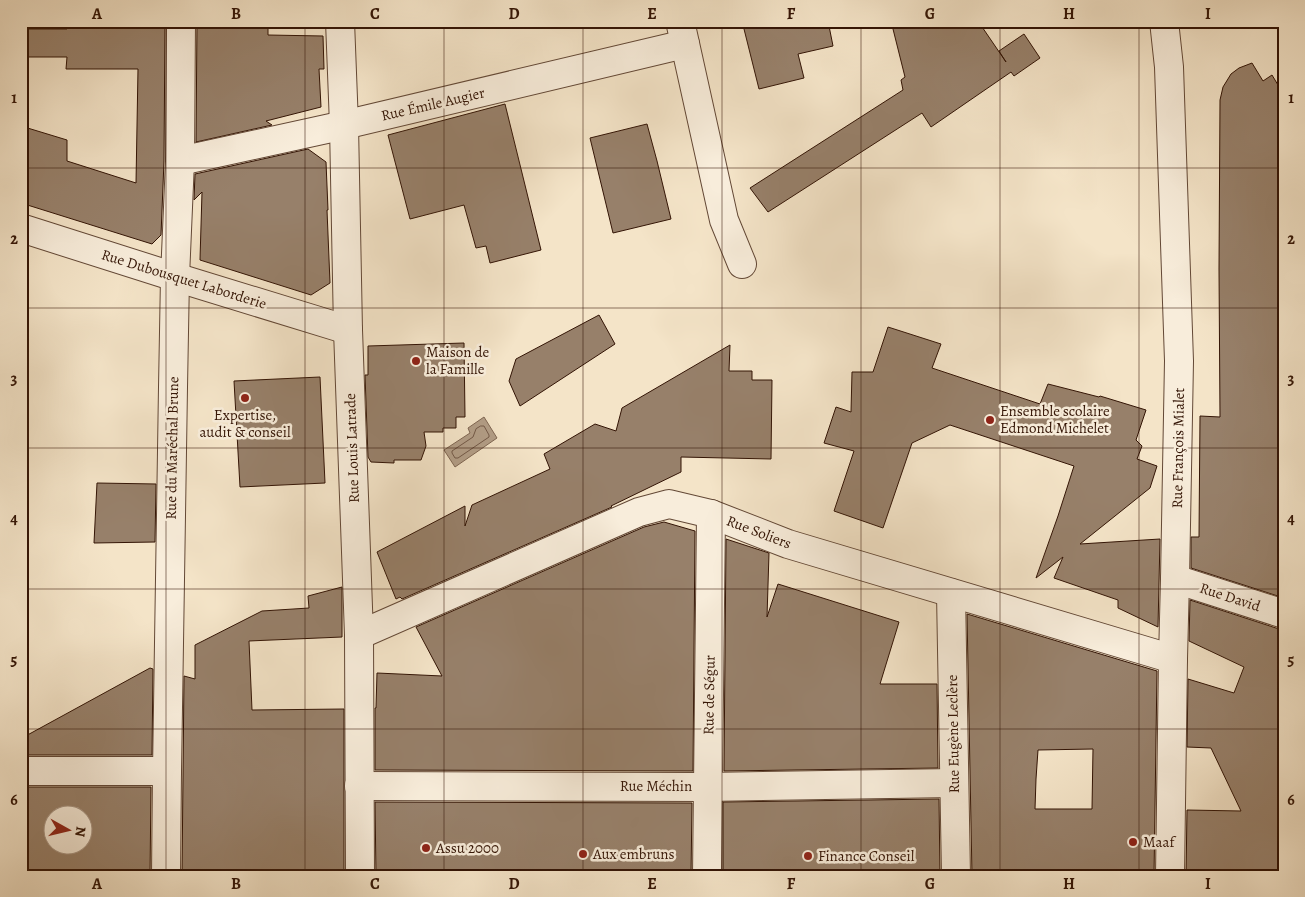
<svg xmlns="http://www.w3.org/2000/svg" width="1305" height="897" font-family="Alegreya,serif">
<style>
.water{fill:#b29d86;stroke:#7f6652}
.lines{fill:none;stroke-linecap:round;stroke-linejoin:round}
.shore{stroke:#725846;stroke-width:1}
.building{fill:#97806a;stroke:#331405;fill-rule:evenodd}
.street-casing{stroke:#634836;stroke-width:30}
.street{stroke:#f8eddb;stroke-width:28}
.grid{fill:none;stroke:#331405;stroke-width:1;stroke-opacity:0.55}
.poi-dot{fill:#8f2418;stroke:#f8eddb;stroke-width:2}
.labels{text-anchor:middle;stroke-width:5;stroke-linejoin:round;paint-order:stroke}
.street-label{font-size:15px;fill:#331405;stroke:#f8eddb}
.poi-label{font-size:15px;fill:#331405;stroke:#f8eddb;text-anchor:start}
.neatline{fill:none;stroke:#331405;stroke-width:2}
.grid-label{font-size:16px;text-anchor:middle;font-weight:bold;fill:#331405}
</style>
<rect width="100%" height="100%" fill="#f4e4c8"/>
<filter id="stains"><feTurbulence type="fractalNoise" baseFrequency=".004" numOctaves="4"/><feColorMatrix values="0 0 0 0 .2 0 0 0 0 .09 0 0 0 0 .02 0 0 0 .5 -.17"/></filter>
<radialGradient id="worn" r=".72"><stop offset=".6" stop-color="#630" stop-opacity="0"/><stop offset="1" stop-color="#630" stop-opacity=".3"/></radialGradient>
<path class="water" d="M484,417L497,438L455,467L444,450L470,433L468,428Z"/>
<g class="lines">
<path class="shore" d="M481,426H484L489,435V437L458,458H455L452,453V451L473,437L476,429Z"/>
</g>
<g class="building">
<path d="M67,21H165L164,161L161,235L152,244L21,203V126L67,140V161L136,183L138,69H66L67,57H22L21,29H67Z"/>
<path d="M197,21H268V35L323,36L324,69H319L321,107L266,121L272,125L196,142Z"/>
<path d="M742,21H828L833,46L798,54L804,78L759,89Z"/>
<path d="M891,21H978L1006,62L999,51L1024,34L1040,58L1014,76L1011,72L931,127L922,113L768,212L750,188L903,90L901,80L905,77Z"/>
<path d="M1252,63L1263,81L1272,75L1284,95V598L1191,568V537H1199L1200,416L1220,417L1219,269L1220,100L1223,87L1231,74L1239,68Z"/>
<path d="M505,104L541,250L490,263L486,246L476,248L464,205L410,219L388,135Z"/>
<path d="M647,124L657,161L671,219L613,233L590,138Z"/>
<path d="M308,149L326,162L328,210H327L330,283L311,295L200,260L202,192L194,200L195,174Z"/>
<path d="M599,315L615,344L520,406L509,381L516,359Z"/>
<path d="M888,327L941,344L932,368L1040,404L1048,384L1099,397L1100,396L1146,410L1136,440L1142,446L1137,459L1157,466L1150,488L1080,544L1160,539L1158,627L1118,608V600L1054,578L1063,557L1036,578L1058,516L1074,466L950,425L912,443L883,528L834,511L854,451L824,443L836,407L851,412L852,372H873Z"/>
<path d="M464,343L465,417H456V428H443V432H424L426,446L421,460H394V463L371,462L368,457L365,375H368V346Z"/>
<path d="M730,345L729,371H752V380H772L771,459L681,457V472L611,506L612,507L402,599L400,597L396,599L377,552L465,506V526L472,505L550,469L544,454L595,424L616,431L622,408Z"/>
<path d="M320,377L325,483L240,487L234,381Z"/>
<path d="M97,483L156,484L155,542L94,543Z"/>
<path d="M664,522L695,531L693,771L375,770V708H376L377,673L442,676L416,627L644,527Z"/>
<path d="M726,539L769,553L767,617L778,584L899,622L880,684H937L938,768L724,771Z"/>
<path d="M342,587V637L249,641L252,710L344,709V876H182L184,676L195,679V645L262,611L309,608L308,596Z"/>
<path d="M1190,600L1279,629H1284V876H1186L1187,810L1241,811L1211,748L1187,747L1188,679L1234,693L1244,667L1189,641Z"/>
<path d="M967,614L1157,671L1154,876H972ZM1093,749L1092,809H1035L1036,779L1038,750Z"/>
<path d="M150,668L153,669L152,755H26L22,738Z"/>
<path d="M21,787H151L150,876H21ZM52,814H82V844H52Z"/>
<path d="M939,799L940,876H723V802Z"/>
<path d="M375,802L692,803L691,876H376Z"/>
</g>
<g class="lines">
<g class="street-casing">
<g id="street">
<path d="M340,21L344,125L348,330L359,635L360,876"/>
<path d="M680,21L724,220L742,264"/>
<path d="M1164,21L1169,67L1179,361L1175,579L1173,659L1170,876"/>
<path d="M180,161L331,128L685,44"/>
<path d="M21,228L175,277L348,330"/>
<path d="M1175,579L1284,614"/>
<path d="M951,593L956,876"/>
<path d="M359,635L639,512L669,504L711,514L788,544L1173,659"/>
<path d="M21,771H167"/>
<path d="M359,786L707,787L954,783"/>
<path d="M166,876L167,771L173,387L175,277L180,161L181,21"/>
<path d="M707,876L711,514"/>
</g>
</g>
<use href="#street" class="street"/>
</g>
<path class="grid" d="M166,21V876M305,21V876M444,21V876M583,21V876M722,21V876M861,21V876M1000,21V876M1139,21V876M21,168H1284M21,308H1284M21,448H1284M21,589H1284M21,729H1284"/>
<g class="poi-dot">
<circle cx="416" cy="361" r="5"/>
<circle cx="245" cy="398" r="5"/>
<circle cx="990" cy="420" r="5"/>
<circle cx="1133" cy="842" r="5"/>
<circle cx="426" cy="848" r="5"/>
<circle cx="583" cy="854" r="5"/>
<circle cx="808" cy="856" r="5"/>
</g>
<g class="labels">
<g class="street-label">
<text transform="translate(433 104) rotate(-13)" y="5">Rue Émile Augier</text>
<text transform="translate(184 279) rotate(17)" y="5">Rue Dubousquet Laborderie</text>
<text transform="translate(172 448) rotate(-89)" y="5">Rue du Maréchal Brune</text>
<text transform="translate(352 448) rotate(-92)" y="5">Rue Louis Latrade</text>
<text transform="translate(1178 448) rotate(-89)" y="5">Rue François Mialet</text>
<text transform="translate(759 532) rotate(21)" y="5">Rue Soliers</text>
<text transform="translate(1230 597) rotate(18)" y="5">Rue David</text>
<text transform="translate(709 695) rotate(-89)" y="5">Rue de Ségur</text>
<text transform="translate(953 734) rotate(-91)" y="5">Rue Eugène Leclère</text>
<text x="656" y="791">Rue Méchin</text>
</g>
<g class="poi-label">
<text x="426" y="357">Maison de<tspan x="426" dy="17">la Famille</tspan></text>
<text x="1000" y="416">Ensemble scolaire<tspan x="1000" dy="17">Edmond Michelet</tspan></text>
<text x="245" y="420" text-anchor="middle">Expertise,<tspan x="245" dy="17">audit &amp; conseil</tspan></text>
<text x="1143" y="847">Maaf</text>
<text x="436" y="853">Assu 2000</text>
<text x="593" y="859">Aux embruns</text>
<text x="818" y="861">Finance Conseil</text>
</g>
</g>
<rect width="1305" height="897" fill="none" stroke="#f4e4c8" stroke-width="55"/>
<g transform="translate(68 830) rotate(98)"><circle r="24" fill="#f8eddb" stroke="#a99685"/>
<path d="M0-4L9 19L0 12L-9 19Z" fill="#8f2418"/>
<text y="-8" font-size="14" font-weight="bold" text-anchor="middle" fill="#331405">N</text>
</g>
<rect x="28" y="28" width="1250" height="842" class="neatline"/>
<g class="grid-label">
<text x="97" y="19">A</text>
<text x="236" y="19">B</text>
<text x="375" y="19">C</text>
<text x="514" y="19">D</text>
<text x="652" y="19">E</text>
<text x="791" y="19">F</text>
<text x="930" y="19">G</text>
<text x="1069" y="19">H</text>
<text x="1208" y="19">I</text>
<text x="14" y="103">1</text>
<text x="1291" y="103">1</text>
<text x="14" y="244">2</text>
<text x="1291" y="244">2</text>
<text x="14" y="384">3</text>
<text x="1291" y="384">3</text>
<text x="14" y="524">4</text>
<text x="1291" y="524">4</text>
<text x="14" y="665">5</text>
<text x="1291" y="665">5</text>
<text x="14" y="805">6</text>
<text x="1291" y="805">6</text>
<text x="97" y="889">A</text>
<text x="236" y="889">B</text>
<text x="375" y="889">C</text>
<text x="514" y="889">D</text>
<text x="652" y="889">E</text>
<text x="791" y="889">F</text>
<text x="930" y="889">G</text>
<text x="1069" y="889">H</text>
<text x="1208" y="889">I</text>
</g>
<rect width="100%" height="100%" filter="url(#stains)"/>
<rect width="100%" height="100%" fill="url(#worn)"/>
</svg>
